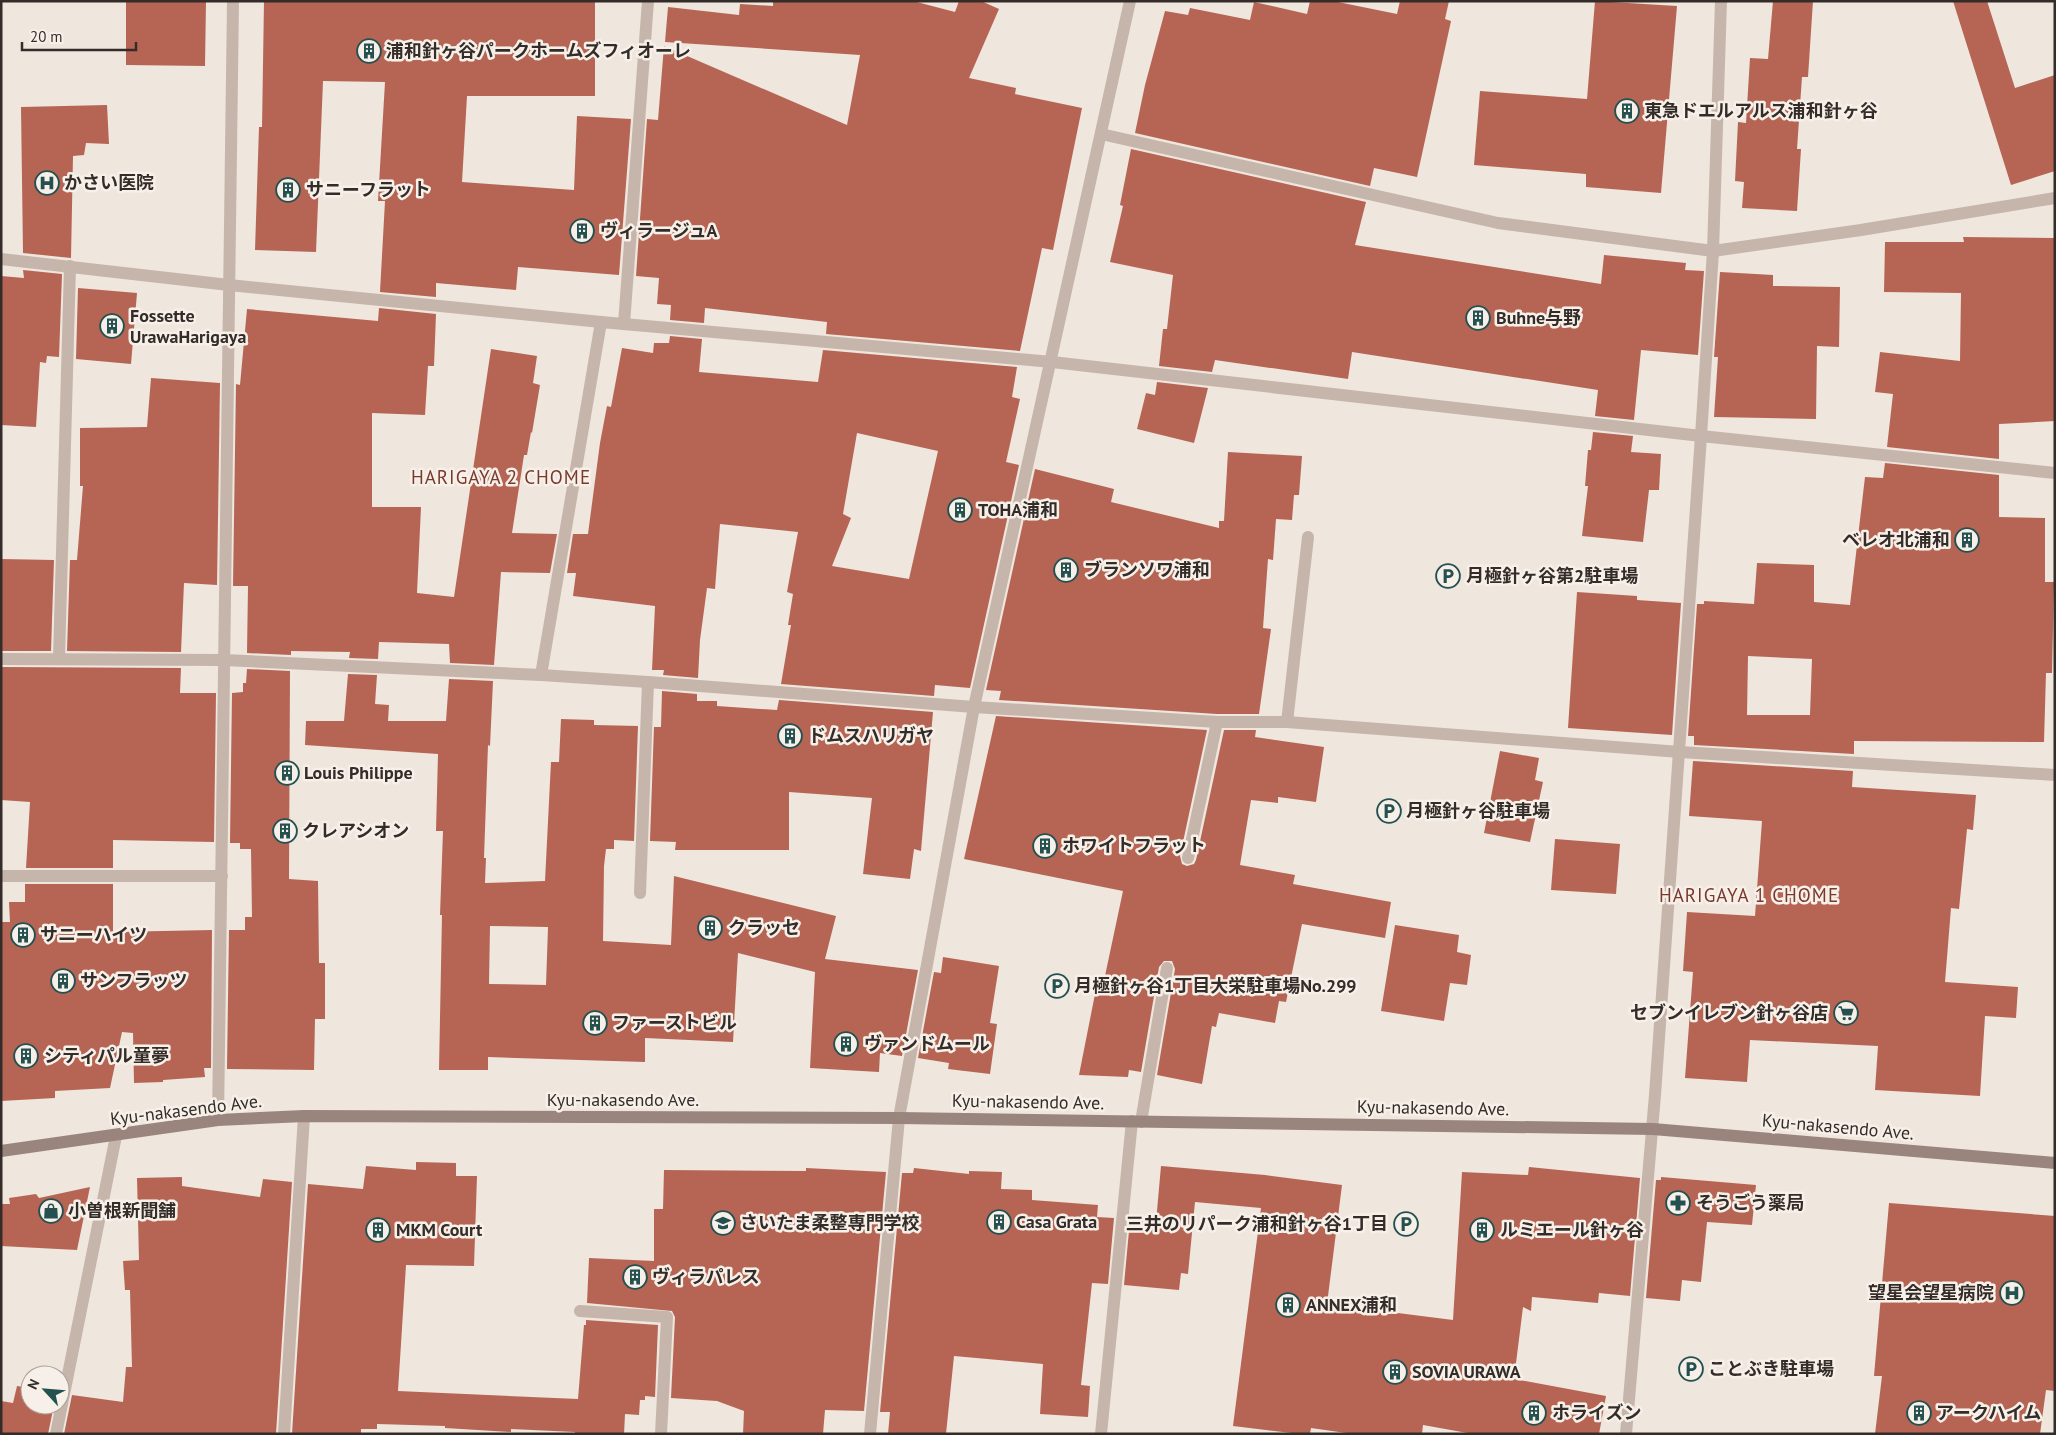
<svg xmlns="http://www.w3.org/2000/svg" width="2056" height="1435" font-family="'PT Sans','Noto Sans JP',sans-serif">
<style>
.building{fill:#b66554;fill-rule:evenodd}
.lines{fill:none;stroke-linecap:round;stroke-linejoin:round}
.service{stroke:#c6b5ab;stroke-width:12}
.minor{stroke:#c6b5ab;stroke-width:12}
.secondary{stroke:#99857d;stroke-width:12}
.labels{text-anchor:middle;stroke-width:5;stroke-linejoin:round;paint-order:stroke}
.poi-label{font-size:18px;font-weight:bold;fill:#342c29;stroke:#f7f0e9;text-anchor:start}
.street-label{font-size:18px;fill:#342c29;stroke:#f7f0e9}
.neighbourhood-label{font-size:19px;letter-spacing:1px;fill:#79392d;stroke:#f7f0e9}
</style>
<rect width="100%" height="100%" fill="#efe6de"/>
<g class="building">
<path d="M126,1H206L205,66L126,65Z"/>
<path d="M264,1H595V96H467L462,182L574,190L577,116L631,119L619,275L518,267L516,290L436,283V297L380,292L385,201H378L385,82L323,81L316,252L255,250L259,127H262Z"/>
<path d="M773,1H913L955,12L959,1H981L999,9L969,78L1016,88L1015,94L1082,108L1053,250L1042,248L1020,351L826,334L827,322L705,308L704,323L670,320L671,305L657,304L659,278L636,276L647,119L658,120L664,46L847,125L860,55L665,42L668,7L739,15L740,4L773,6Z"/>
<path d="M1310,1H1333L1397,14L1400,1H1449L1445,19L1451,21L1417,177L1374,168L1370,186L1135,133L1145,85L1165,11L1188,15L1190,8L1250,20L1254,2L1307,14Z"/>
<path d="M1595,1L1677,6L1661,193L1586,187V174L1474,165L1480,91L1587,99Z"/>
<path d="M1773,1H1813L1808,77H1802L1797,149H1801L1797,211L1742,208L1744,182L1735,181L1738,122L1746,123L1750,58L1768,59Z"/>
<path d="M1953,1H1987L2015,88L2055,75V171L2011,185Z"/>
<path d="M107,105L109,144L86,143L84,155L73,156L71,258L23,253L21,107Z"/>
<path d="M1131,149L1366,202L1355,245L1601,284L1604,255L1686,263L1685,270L1704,271L1698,355L1641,350L1634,420L1595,416L1598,390L1352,352L1348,379L1215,360L1212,372L1159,366L1163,329H1167L1173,275L1110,262L1123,206L1120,205Z"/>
<path d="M1963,237L2055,238V421L1999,424V459L1887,447L1893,394L1875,392L1880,352L1960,361L1961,293L1884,292L1885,242H1964Z"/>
<path d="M23,270L62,274L59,357L47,356L46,363L40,362L36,427L1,425V276L24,278Z"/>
<path d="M1720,272L1773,275V286L1840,287L1839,347L1817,346L1816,419L1714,417L1718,357H1714Z"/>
<path d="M78,288L137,293L131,364L76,359Z"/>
<path d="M379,308L436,314L434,366H428L425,415L372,413V507H421L417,593L454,597L491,349L537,356L533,383L540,385L532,433L531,432L527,455H524L512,533L557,534L550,573L501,572L494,665L450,663L449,644L379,642L378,659L349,658L350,652L291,651V655L247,653L248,586H233L236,384L240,385L247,309L378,321Z"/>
<path d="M670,336L702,339L699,372L818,382L823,350L1017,367L1012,397L1020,399L1006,462L1019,465L970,688L935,685L934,696L781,684L791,625H788L793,594L787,592L798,532L720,524L715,589L707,588L700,640L698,678L663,675L664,670H652L655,606L573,596L576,573H567L573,534H588L600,443L607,406L611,407L622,348L653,353L654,343H669ZM857,433L938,451L909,579L832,566L851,518L843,514Z"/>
<path d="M151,378L220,383L217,585L184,583L181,652L67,651L70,560H77L83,486H80V428L147,427Z"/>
<path d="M1157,382L1208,388L1194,443L1137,429L1146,393L1155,395Z"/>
<path d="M1593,432L1633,436L1631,452L1661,454L1659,490H1649L1643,542L1582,536L1588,486H1585L1588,450H1591Z"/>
<path d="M1228,452L1302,456L1299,495H1294L1292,520L1276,519L1273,560L1268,559L1263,628L1271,629L1259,714H1217L999,700L1001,691L986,690L1035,469L1114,489L1111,502L1219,528V521H1224Z"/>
<path d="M1885,463L1999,475V517L2045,518V582H2054L2052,673H2046L2044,742L1854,741V754L1694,745V736H1688L1697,604H1704V601L1754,604L1757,563L1814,565V602L1850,605L1865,477L1883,478ZM1748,656L1812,659L1810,715H1747Z"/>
<path d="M1,559L54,560L51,651H1Z"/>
<path d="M1577,592L1637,596V600L1681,603L1672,735L1568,728Z"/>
<path d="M1,667L181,668L180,693H216L214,842L113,840V868H26L30,802L1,800Z"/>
<path d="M247,669L290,671L289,879L318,881L319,963H325V1019H315L314,1070L227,1069L229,930H245V917H252L251,849H240V843H230L232,693L243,692V683H246Z"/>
<path d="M348,674L377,675L375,704L389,705L388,721H446L449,679L493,681L490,746L488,745L484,858H486L485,883L545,881L551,762H559L561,719L594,720V725L638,726L634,841L614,840V849H606L604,866L603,941L671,945L674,876L836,916L825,959L918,970L902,1056L880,1053L879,1072L810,1068L815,972L738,953L733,1042L645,1038V1062L488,1057V1070H439L442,915H440L443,831H436L438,754L305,745L306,721H344ZM490,926L548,927L546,985L489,984Z"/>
<path d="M662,691L697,694V701H717V706L777,710L779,700L933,712L921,851L914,849L910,879L863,874L872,798L789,792V850H675L676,842L650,841L654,727H661Z"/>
<path d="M996,716L1207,730L1180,856L1182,864L1187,866L1194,864L1196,860L1224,730H1256L1255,737L1324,747L1316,802L1278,797V803L1251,800L1240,865L1295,875L1293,884L1391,902L1385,938L1302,924L1286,1002L1279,1001L1275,1023L1219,1013L1216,1027L1212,1026L1202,1084L1157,1075L1175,969L1172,961H1164L1159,967L1141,1072L1129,1070L1128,1077L1079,1075L1096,989L1102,990L1123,891L964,859Z"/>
<path d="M1500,751L1539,758L1535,780L1543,782L1530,842L1484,833Z"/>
<path d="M1693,761L1853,771L1852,787L1976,795L1973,830L1967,829L1959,909L1951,908L1945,982L2018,987L2016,1018L1985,1016L1980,1096L1875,1090L1878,1046L1750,1040L1747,1082L1685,1078L1693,972L1683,971L1687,912L1755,916L1762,821L1689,816Z"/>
<path d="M1555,839L1620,844L1616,894L1551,890Z"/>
<path d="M25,884H113V932L212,930L211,1068H204L205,1077L163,1080V1082L134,1083L133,1033L122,1032L110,1088L55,1091V1098L1,1101V922H10L9,902H25Z"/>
<path d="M1395,925L1459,935L1457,952L1471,955L1467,985L1450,983L1444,1021L1381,1011Z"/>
<path d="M943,957L999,966L990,1023L997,1024L990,1074L948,1069L949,1063L918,1058L934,972L941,973Z"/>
<path d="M416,1162L456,1163V1176H477L474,1266L406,1265L398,1391L578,1399L584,1325H586V1320L658,1325L655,1397L645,1396V1400H640L639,1415L625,1414L624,1434H575V1432L511,1429V1432L445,1428V1426L377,1424V1429H361V1434H292L308,1184L363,1189L366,1166L416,1170Z"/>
<path d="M1161,1166L1265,1175L1342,1185L1327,1304L1453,1320L1462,1172L1528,1175L1529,1167L1640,1178L1630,1296L1599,1293L1598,1303L1532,1297L1531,1311L1523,1307L1514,1379L1606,1396L1599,1434H1473L1423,1425L1422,1434H1353L1311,1428L1310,1434H1300L1233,1426L1261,1208L1195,1202L1188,1274L1181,1273L1179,1290L1124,1285L1130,1220L1156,1222Z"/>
<path d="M806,1168L886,1172L864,1411L825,1410L823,1434H743L744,1411L717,1401L671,1398L675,1317L672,1311L587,1303L589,1258L654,1261V1209H663L664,1170L806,1171Z"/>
<path d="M914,1168L969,1174V1171L1002,1172L1001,1189L1032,1190V1200L1098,1205L1097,1217L1114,1218L1108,1284L1092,1283L1081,1385L1090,1386L1088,1417L1040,1414L1043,1364L954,1356L946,1434H888L890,1412H880L902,1173H913Z"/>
<path d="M182,1177V1186L260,1197L263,1179L292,1182L276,1434H64L72,1395L123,1402L126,1367H132L130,1290H125L123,1261L139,1260L137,1178Z"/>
<path d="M1661,1177L1756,1185L1752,1225L1707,1222L1701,1282L1682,1280L1680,1301L1646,1298L1656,1180H1661Z"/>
<path d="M90,1187L77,1250L1,1246V1204H10L9,1198L36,1194L39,1198Z"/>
<path d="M1889,1203L2055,1216V1391L2046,1390L2040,1434H1875L1882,1376H1874Z"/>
<path d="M17,1386L30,1388V1405H54L48,1434H1V1401L13,1403Z"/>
</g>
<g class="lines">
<g class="service">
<path d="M59,659L70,266"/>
<path d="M1287,722L1308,537"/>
<path d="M1188,858L1217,722"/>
<path d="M1,876H222"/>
<path d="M640,893L648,682"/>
<path d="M1141,1122L1167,968"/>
<path d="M580,1311L667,1317L661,1434"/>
<path d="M1101,1434L1132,1121"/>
</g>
<g class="minor">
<path d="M1101,134L1498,223L1713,251L1861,230L2055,198"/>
<path d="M1,259L229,285L601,322L1052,362L1701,436L2055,473"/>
<path d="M624,324L648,1"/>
<path d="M1,659L224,660L541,675L648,682L974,707L1217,722H1287L1680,752L2055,775"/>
<path d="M541,675L601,322"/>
<path d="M218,1120L233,1"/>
<path d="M56,1434L116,1136"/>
<path d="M284,1434L304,1116"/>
<path d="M870,1434L899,1118L974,707L1130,1"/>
<path d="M1626,1434L1655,1095L1701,436L1713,251L1721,1"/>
</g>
<path class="secondary" d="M1,1151L218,1120L304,1116L899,1118L1653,1129L2055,1163"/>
</g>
<defs>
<g id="building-ring" transform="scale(1.25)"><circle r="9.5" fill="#f7f0e9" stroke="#245050" stroke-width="1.5"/><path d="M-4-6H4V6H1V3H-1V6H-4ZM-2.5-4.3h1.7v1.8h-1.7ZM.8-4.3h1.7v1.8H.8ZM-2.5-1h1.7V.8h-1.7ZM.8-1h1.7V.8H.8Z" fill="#245050"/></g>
<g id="hospital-ring" transform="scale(1.25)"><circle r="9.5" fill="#f7f0e9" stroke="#245050" stroke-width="1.5"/><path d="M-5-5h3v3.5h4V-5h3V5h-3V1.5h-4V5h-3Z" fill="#245050"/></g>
<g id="parking-ring" transform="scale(1.25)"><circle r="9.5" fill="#f7f0e9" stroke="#245050" stroke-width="1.5"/><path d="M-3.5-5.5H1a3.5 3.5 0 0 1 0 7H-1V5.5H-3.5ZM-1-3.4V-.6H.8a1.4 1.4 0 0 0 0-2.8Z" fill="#245050"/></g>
<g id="supermarket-ring" transform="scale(1.25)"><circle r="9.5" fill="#f7f0e9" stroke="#245050" stroke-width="1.5"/><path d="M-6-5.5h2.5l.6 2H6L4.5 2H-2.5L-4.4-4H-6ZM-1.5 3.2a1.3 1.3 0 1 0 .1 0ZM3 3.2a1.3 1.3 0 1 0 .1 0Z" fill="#245050"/></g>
<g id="pharmacy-ring" transform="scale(1.25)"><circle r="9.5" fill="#f7f0e9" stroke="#245050" stroke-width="1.5"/><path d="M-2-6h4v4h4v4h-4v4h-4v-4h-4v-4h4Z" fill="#245050"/></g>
<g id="shop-ring" transform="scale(1.25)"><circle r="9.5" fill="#f7f0e9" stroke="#245050" stroke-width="1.5"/><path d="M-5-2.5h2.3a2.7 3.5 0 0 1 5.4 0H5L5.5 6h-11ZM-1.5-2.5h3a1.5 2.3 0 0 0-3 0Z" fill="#245050"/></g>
<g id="university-ring" transform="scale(1.25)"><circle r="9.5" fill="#f7f0e9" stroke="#245050" stroke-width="1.5"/><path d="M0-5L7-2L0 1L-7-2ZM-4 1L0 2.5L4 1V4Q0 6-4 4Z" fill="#245050"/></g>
</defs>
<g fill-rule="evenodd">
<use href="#building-ring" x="369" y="51"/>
<use href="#building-ring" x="1627" y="111"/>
<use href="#hospital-ring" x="47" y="183"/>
<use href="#building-ring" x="288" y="190"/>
<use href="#building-ring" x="582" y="231"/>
<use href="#building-ring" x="1478" y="318"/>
<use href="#building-ring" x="112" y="326"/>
<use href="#building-ring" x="960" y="510"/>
<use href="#building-ring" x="1967" y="540"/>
<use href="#building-ring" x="1066" y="570"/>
<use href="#parking-ring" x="1448" y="576"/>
<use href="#building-ring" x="790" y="736"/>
<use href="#building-ring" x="287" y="773"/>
<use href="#parking-ring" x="1389" y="811"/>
<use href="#building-ring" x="285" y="831"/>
<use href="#building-ring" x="1045" y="846"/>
<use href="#building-ring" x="710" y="928"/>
<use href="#building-ring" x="23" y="935"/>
<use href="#building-ring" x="63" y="981"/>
<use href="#parking-ring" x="1057" y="986"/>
<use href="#supermarket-ring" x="1846" y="1013"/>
<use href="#building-ring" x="595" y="1023"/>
<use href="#building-ring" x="846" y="1044"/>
<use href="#building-ring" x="26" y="1056"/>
<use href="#pharmacy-ring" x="1678" y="1203"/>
<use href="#shop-ring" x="51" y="1211"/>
<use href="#building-ring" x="999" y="1222"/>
<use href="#university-ring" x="723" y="1223"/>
<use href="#parking-ring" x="1406" y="1224"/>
<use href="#building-ring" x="378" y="1230"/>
<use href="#building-ring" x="1482" y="1230"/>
<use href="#building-ring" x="635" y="1277"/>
<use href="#hospital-ring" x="2012" y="1293"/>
<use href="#building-ring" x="1288" y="1305"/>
<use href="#parking-ring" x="1691" y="1369"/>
<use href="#building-ring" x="1395" y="1372"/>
<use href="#building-ring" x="1534" y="1413"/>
<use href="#building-ring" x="1919" y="1413"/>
</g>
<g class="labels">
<g class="poi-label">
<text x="386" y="57">浦和針ヶ谷パークホームズフィオーレ</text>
<text x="1644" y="117">東急ドエルアルス浦和針ヶ谷</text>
<text x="64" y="189">かさい医院</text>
<text x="306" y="196">サニーフラット</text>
<text x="600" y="237">ヴィラージュA</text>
<text x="130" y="322">Fossette<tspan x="130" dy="21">UrawaHarigaya</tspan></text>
<text x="1496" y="324">Buhne与野</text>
<text x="978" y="516">TOHA浦和</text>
<text x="1950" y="546" text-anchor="end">ベレオ北浦和</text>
<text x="1084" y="576">ブランソワ浦和</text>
<text x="1466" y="582">月極針ヶ谷第2駐車場</text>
<text x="808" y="742">ドムスハリガヤ</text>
<text x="304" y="779">Louis Philippe</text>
<text x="1406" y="817">月極針ヶ谷駐車場</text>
<text x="302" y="837">クレアシオン</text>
<text x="1062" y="852">ホワイトフラット</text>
<text x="728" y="934">クラッセ</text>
<text x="40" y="941">サニーハイツ</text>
<text x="80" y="987">サンフラッツ</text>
<text x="1074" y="992">月極針ヶ谷1丁目大栄駐車場No.299</text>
<text x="1828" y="1019" text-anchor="end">セブンイレブン針ヶ谷店</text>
<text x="612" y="1029">ファーストビル</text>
<text x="864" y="1050">ヴァンドムール</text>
<text x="44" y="1062">シティパル童夢</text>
<text x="1696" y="1209">そうごう薬局</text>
<text x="68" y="1217">小曽根新聞舗</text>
<text x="1016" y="1228">Casa Grata</text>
<text x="740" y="1229">さいたま柔整専門学校</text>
<text x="1388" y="1230" text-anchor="end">三井のリパーク浦和針ヶ谷1丁目</text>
<text x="396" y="1236">MKM Court</text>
<text x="1500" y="1236">ルミエール針ヶ谷</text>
<text x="652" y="1283">ヴィラパレス</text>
<text x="1994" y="1299" text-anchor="end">望星会望星病院</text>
<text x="1306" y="1311">ANNEX浦和</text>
<text x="1708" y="1375">ことぶき駐車場</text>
<text x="1412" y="1378">SOVIA URAWA</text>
<text x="1552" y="1419">ホライズン</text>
<text x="1936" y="1419">アークハイム</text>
</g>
<g class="street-label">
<text x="623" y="1106">Kyu-nakasendo Ave.</text>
<text transform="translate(1028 1102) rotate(1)" y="6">Kyu-nakasendo Ave.</text>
<text transform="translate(1433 1108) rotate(1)" y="6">Kyu-nakasendo Ave.</text>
<text transform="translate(186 1110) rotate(-7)" y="6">Kyu-nakasendo Ave.</text>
<text transform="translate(1838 1127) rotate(5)" y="6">Kyu-nakasendo Ave.</text>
</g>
<g class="neighbourhood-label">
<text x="501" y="484">HARIGAYA 2 CHOME</text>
<text x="1749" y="902">HARIGAYA 1 CHOME</text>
</g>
</g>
<rect width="2056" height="1435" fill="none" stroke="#342c29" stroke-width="5"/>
<g transform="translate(45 1390) rotate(296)"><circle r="24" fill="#f7f0e9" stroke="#a9a29c"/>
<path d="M0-4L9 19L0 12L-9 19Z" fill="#245050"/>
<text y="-8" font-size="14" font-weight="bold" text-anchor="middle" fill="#342c29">N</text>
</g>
<path d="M22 42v8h114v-8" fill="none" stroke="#342c29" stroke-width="2.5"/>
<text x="30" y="42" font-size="15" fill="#342c29" stroke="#f7f0e9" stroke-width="4" paint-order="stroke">20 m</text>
</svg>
